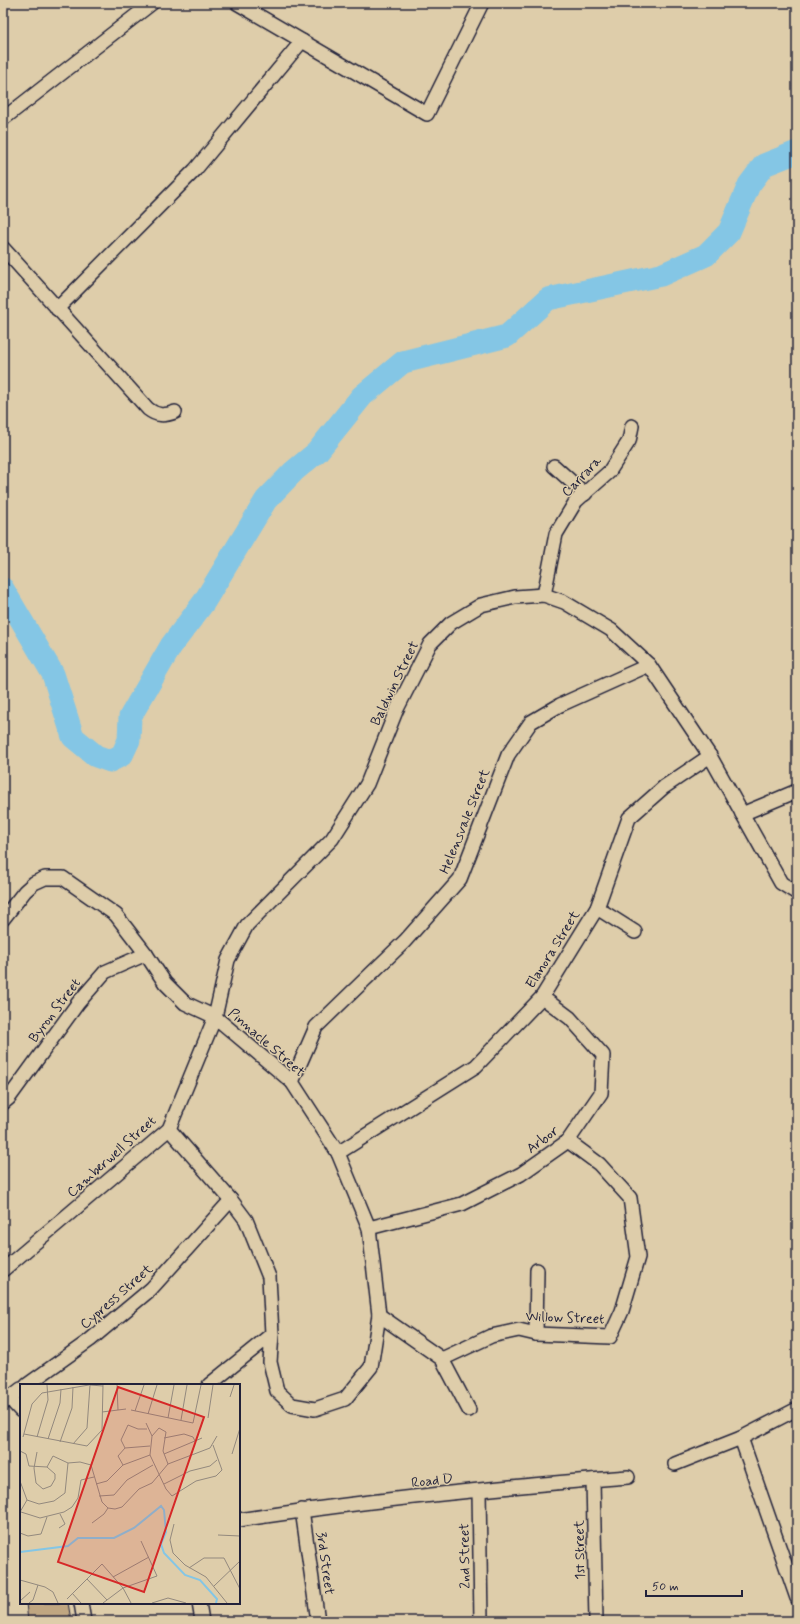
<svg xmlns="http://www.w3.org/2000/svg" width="800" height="1624" font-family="Mynerve,sans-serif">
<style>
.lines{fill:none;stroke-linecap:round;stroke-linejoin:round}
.river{stroke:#84c6e5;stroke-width:23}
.building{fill:#c0a681;stroke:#22223b}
.minor-casing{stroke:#22223b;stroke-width:16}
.minor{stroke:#decdaa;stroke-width:13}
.labels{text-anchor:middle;stroke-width:3;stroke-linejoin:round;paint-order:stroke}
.street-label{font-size:14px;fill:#22223b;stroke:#decdaa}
.inset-river{fill:none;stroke:#84c6e5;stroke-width:2}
.inset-road{fill:none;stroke:#93897e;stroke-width:1}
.view{fill:#d62828;fill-opacity:0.15;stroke:#d62828;stroke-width:2}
.inset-edge{fill:none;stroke:#22223b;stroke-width:2}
</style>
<rect width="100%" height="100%" fill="#decdaa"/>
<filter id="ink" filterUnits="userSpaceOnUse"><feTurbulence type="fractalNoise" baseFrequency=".025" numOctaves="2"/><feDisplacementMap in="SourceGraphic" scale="8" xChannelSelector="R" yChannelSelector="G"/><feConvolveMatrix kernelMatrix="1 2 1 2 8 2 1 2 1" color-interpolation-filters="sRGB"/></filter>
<g filter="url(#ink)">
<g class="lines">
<path class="river" d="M3,589L53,674L73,737L96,756L110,761L122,755L129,740L130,717L171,646L204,602L266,500L294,471L317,452L362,396L403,362L507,336L548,299L661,275L706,255L729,232L749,185L764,165L797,152"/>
</g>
<path class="building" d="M26,1603H68L71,1620L28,1621Z"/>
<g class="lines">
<g class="minor-casing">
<g id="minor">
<path d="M237,3L427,114L482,3"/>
<path d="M3,119L152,3"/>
<path d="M3,248L148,409C157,416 164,416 175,412"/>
<path d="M57,309L195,170L302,41"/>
<path d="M554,466L585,494"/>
<path d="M544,595L556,534L576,501L609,472L629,441L632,426"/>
<path d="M742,814L797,791"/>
<path d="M597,908L635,932"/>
<path d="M3,919L25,891L34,883L45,878H63L116,915L146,954L165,983L185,1003L215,1017L292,1082L338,1153L369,1228L379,1315L371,1367L345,1399L315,1409L292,1405L277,1391L270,1362L272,1334L269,1277L246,1220L231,1200L169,1129"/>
<path d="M292,1082L316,1027L405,941L460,879L508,755L531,722L560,705L649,665"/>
<path d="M3,1103L9,1098L78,1003L105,972L146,954"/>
<path d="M338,1153L476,1066L542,997L597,908L629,818L664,787L710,756"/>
<path d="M369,1228L462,1204L521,1174L568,1141L601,1093L603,1055L570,1018L542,997"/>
<path d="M3,1270L169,1129L215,1017L228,960L247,925L332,839L367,784L396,711L430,644L451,623L481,605L515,597L544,595L564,602L611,630L649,665L710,756L781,883L797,893"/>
<path d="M379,1315L442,1359L469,1410"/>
<path d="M536,1334L537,1270"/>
<path d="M442,1359L491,1336L519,1330L536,1334L610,1337L622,1311L638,1257L630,1198L599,1164L568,1141"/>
<path d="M27,1385L90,1340L151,1289L231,1200"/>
<path d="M209,1385L272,1334"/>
<path d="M9,1398L21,1411"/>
<path d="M3,1403L21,1389"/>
<path d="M741,1438L797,1598"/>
<path d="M675,1464L741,1438L797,1409"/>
<path d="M593,1480L596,1621"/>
<path d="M479,1491L481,1621"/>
<path d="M302,1510L318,1621"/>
<path d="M239,1520C368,1500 498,1487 628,1477"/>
<path d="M81,1603L84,1621"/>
<path d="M199,1603L202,1621"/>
</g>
</g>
<use href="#minor" class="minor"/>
</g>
</g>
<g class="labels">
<g class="street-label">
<text transform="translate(581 476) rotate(-46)" y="5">Carrara</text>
<text transform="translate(394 683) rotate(-64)" y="5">Baldwin Street</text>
<text transform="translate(464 821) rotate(-68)" y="5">Helensvale Street</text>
<text transform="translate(552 949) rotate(-58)" y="5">Elanora Street</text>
<text transform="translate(54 1010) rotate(-53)" y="5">Byron Street</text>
<text transform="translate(267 1042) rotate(41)" y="5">Pinnacle Street</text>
<text transform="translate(542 1139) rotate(-37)" y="5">Arbor</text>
<text transform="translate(111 1156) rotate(-42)" y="5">Camberwell Street</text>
<text transform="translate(116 1296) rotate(-41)" y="5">Cypress Street</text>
<text transform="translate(565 1317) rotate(2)" y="5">Willow Street</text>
<text transform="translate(432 1480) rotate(-6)" y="5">Road D</text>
<text transform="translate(579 1550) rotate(-91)" y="5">1st Street</text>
<text transform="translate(464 1556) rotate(-91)" y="5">2nd Street</text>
<text transform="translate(326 1563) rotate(82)" y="5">3rd Street</text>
</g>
</g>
<g transform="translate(20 1384)">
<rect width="220" height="220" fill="#decdaa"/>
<path class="inset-river" d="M0,168L48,162L58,154H94L114,144L141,122L144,126L146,148L141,160L144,169L165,191L180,196L197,215L196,219"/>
<path class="inset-road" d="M70,1L83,2M97,1L98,26M210,13L214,1M111,26L173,39L181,1M115,27L124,1M82,28L106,25M128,30L137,1M148,34L154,1M188,34L193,1M161,36L167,1M126,39L132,52M4,50L67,62L82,46L83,1M3,53L12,20L22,9L69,1M17,53L28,16L27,1M144,54L164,50L173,53L175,57M28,55L40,19L41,5M40,58L52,24L53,3M53,60L67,44L70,1M105,64L101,56L108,41L118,45H127M0,67L6,70L9,82L27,83M17,68L14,84L16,99L23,105L31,102L35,95V90L27,83M144,70L182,54M212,70L220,44M0,73V90M148,80L143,67L146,48L139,44L132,52L130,71L146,105L152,112L176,97L196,92L202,86L193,61M103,81L98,72L105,64L130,62M27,83L33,72L48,79L60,78L71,81L82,118L88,124L95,125L102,123L119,105L132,99L148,80L190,64L197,52M0,97L7,116L19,120L34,117L45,109L48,79M76,100L87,97L103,81L130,71M144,100L170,87L190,82L197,76M79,112L94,111L107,96L133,81M220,120V152M0,128L7,116M1,128L20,134L44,128L52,123L58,114L61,96L74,93M72,139L84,130L88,124M154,140L150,156L153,169L165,181L186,193L207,219M39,144L45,140L40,130M0,149L8,152L21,150L27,133M198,151L220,152M169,184L184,174H204L220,205M93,193L129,173M67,195L87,216M0,196L25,203L33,208L38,219M194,202L220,177M52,209L61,219M47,215L82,180L103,204L111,219M0,217L10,208M9,219L13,216L18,201M83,219L103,204L137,192L121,157M132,219L148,214L166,219"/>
<path class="view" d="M98,3L184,33L124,208L38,178Z"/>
<rect width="220" height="220" class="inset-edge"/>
</g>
<rect width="800" height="1624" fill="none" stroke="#decdaa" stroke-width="16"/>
<rect x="8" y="8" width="784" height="1608" fill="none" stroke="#22223b" stroke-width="1.5" filter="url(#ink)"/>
<path d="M646 1590v6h96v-6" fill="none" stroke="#22223b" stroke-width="2"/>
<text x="652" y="1590" font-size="12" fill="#22223b" stroke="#decdaa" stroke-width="3" paint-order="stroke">50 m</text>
</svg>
